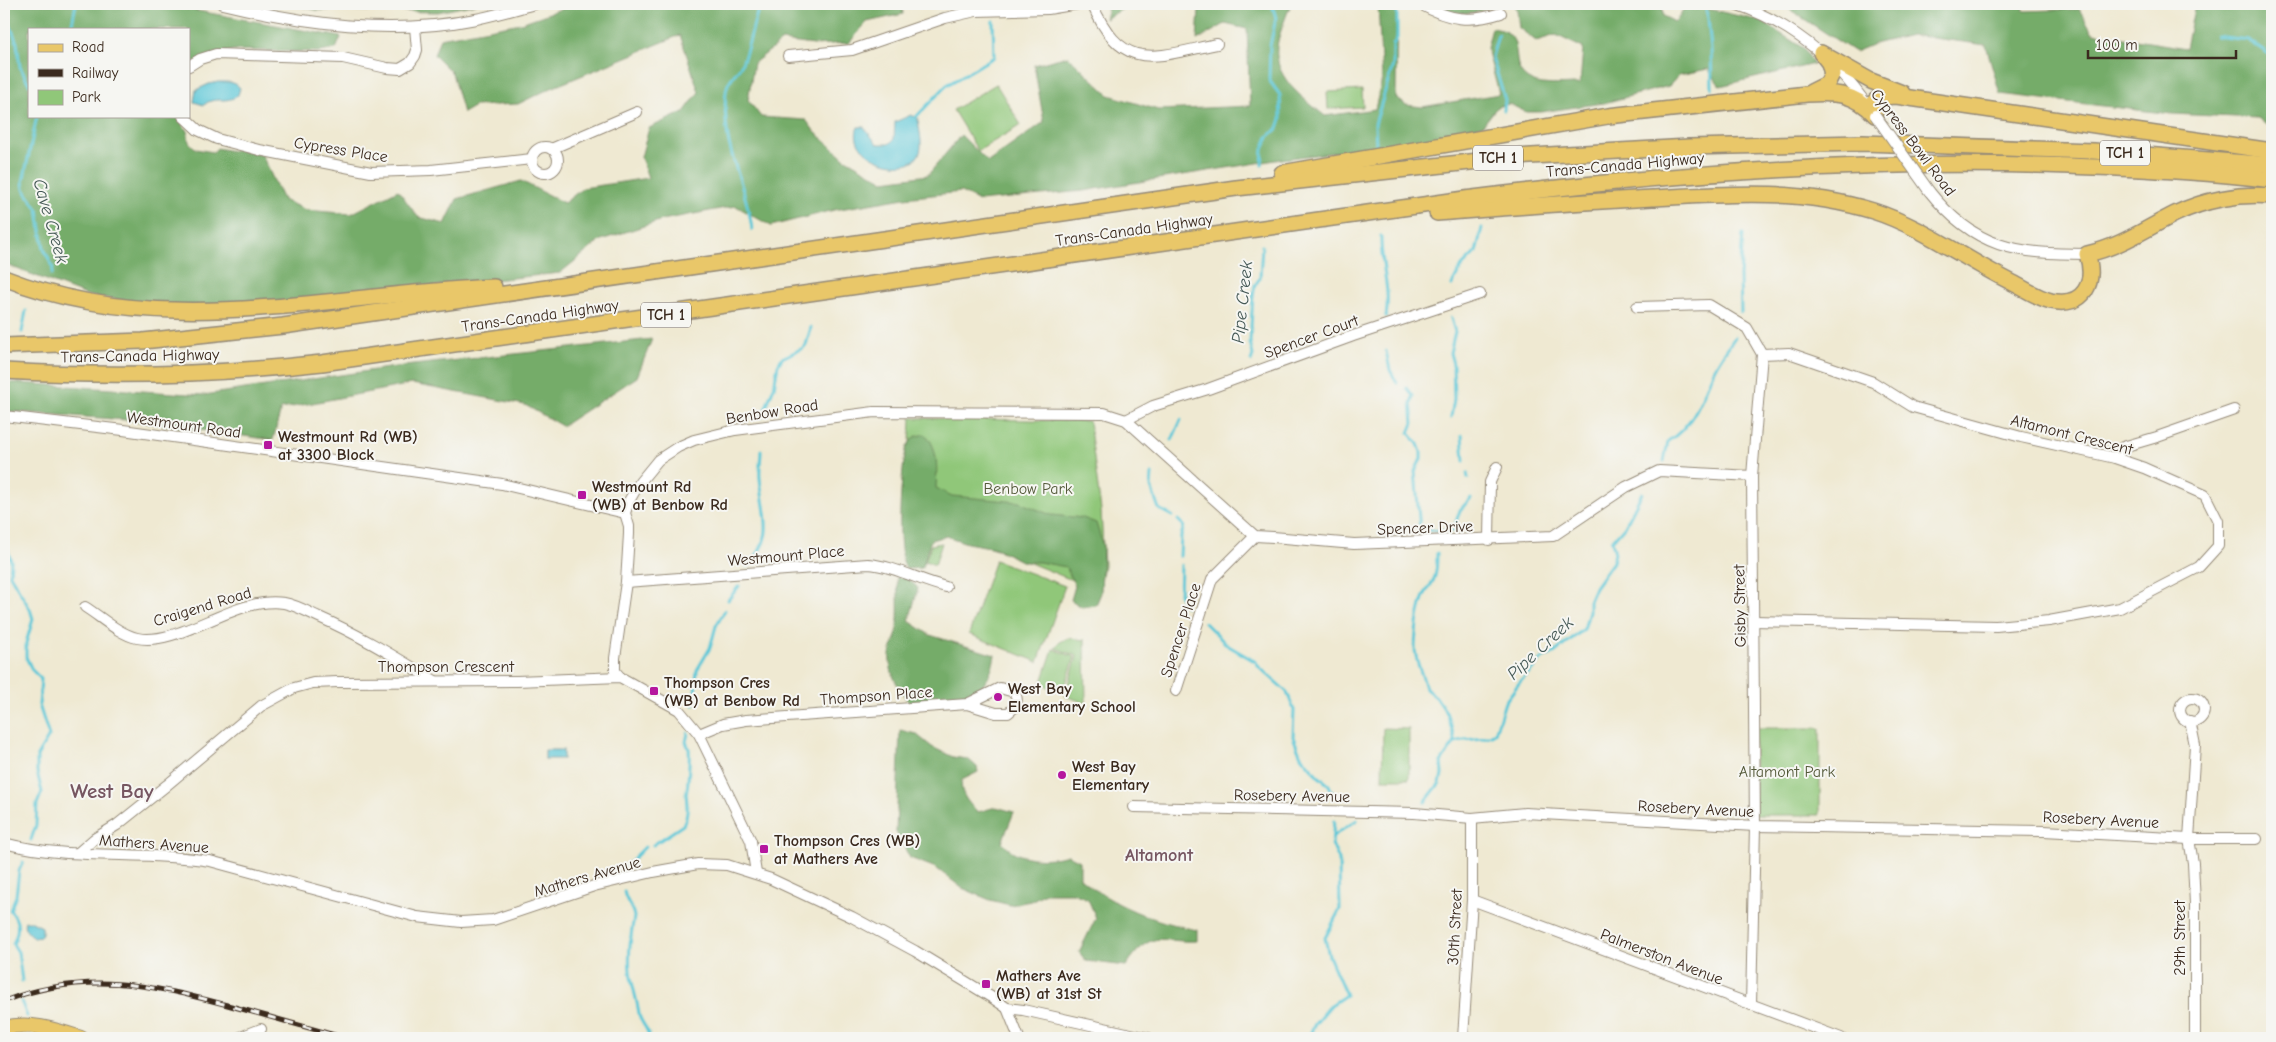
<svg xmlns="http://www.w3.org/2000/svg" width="2276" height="1042" font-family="'Comic Neue',sans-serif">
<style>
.green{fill:#90c779;stroke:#66784c}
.forest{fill:#74ac69;stroke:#586b44}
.water{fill:#5dc8d8;stroke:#4c797b}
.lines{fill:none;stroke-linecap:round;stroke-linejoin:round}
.stream{stroke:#5dc8d8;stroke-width:3}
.minor-casing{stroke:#958a78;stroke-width:12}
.major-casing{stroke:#958a78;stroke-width:16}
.highway-casing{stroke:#958a78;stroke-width:18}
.minor{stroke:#fff;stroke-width:10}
.major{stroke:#e9c769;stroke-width:14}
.highway{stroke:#e9c769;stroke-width:15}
.rail-casing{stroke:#3b2a1e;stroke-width:5}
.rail{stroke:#f6f6f2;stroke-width:3;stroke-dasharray:9;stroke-linecap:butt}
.minor-bridge-casing{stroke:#958a78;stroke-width:12;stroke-linecap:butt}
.minor-bridge{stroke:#fff;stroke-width:10}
.poi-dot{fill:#b5179e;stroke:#f6f6f2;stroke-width:2}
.labels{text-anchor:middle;stroke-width:4;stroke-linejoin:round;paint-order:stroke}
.shield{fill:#f6f6f2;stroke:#73675e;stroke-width:1}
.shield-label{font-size:15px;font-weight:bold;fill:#3b2a1e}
.street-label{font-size:16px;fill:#3b2a1e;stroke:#f6f6f2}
.poi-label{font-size:16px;font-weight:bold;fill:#3b2a1e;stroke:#f6f6f2;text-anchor:start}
.park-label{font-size:16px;fill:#545939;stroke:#f6f6f2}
.water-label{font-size:18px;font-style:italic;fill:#455956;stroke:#f6f6f2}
.neighbourhood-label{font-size:18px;font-weight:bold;fill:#765661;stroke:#f6f6f2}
.district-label{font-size:21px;font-weight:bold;fill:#765661;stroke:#f6f6f2}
</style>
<rect width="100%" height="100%" fill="#f6f6f2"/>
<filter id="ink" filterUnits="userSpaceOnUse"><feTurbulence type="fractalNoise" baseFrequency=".02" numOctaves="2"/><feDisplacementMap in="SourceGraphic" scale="10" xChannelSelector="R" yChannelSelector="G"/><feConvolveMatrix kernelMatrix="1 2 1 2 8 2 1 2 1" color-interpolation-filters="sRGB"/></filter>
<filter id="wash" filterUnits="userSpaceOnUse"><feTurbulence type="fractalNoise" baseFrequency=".0096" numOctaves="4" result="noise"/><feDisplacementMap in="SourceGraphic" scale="20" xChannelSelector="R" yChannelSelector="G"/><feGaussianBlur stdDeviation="1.12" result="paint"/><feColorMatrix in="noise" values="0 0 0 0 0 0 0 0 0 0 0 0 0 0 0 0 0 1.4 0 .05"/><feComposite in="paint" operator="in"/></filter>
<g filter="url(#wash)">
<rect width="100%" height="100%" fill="#efe9d2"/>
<g class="green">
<path d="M996,84L1021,125L978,151L953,110Z"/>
<path d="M1362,90L1363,107L1328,109L1327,92Z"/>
<path d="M911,418L1089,421L1101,510L1104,565L1099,591L907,513Z"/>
<path d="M942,543L935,565L925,561L931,545Z"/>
<path d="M995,560L1065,586L1038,662L969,634Z"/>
<path d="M1068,638L1085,640L1086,703L1065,696L1077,656L1055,648L1060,642Z"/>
<path d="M1053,649L1075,657L1063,692L1041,685Z"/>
<path d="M1383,728L1409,729V779H1382Z"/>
<path d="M1754,728H1820V815H1755Z"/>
</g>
<g class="forest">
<path d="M4,4H160L341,37L336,49L320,52L234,50L189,63V29H29V116H177L187,131L189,142L196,149L213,152L217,148L232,151L238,148L262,155L283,200L306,210L351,214L398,190L418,217L445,224L457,199L521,181L564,203L583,188L648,178L641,157L649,128L684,112L699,92L680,35L549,89L518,104L475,106L463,113L452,73L434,55L440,38L521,23L575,4H902L903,14L867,22L849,43L814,45L782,41L754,63L748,100L761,117L806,120L815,132L844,158L884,181L928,175L961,135L988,162L1044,122L1034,65L1068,56L1109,95L1158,110L1250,106L1247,29L1225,24L1197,40L1199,9L1191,4H1291C1286,16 1281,29 1278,41C1270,76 1302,97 1325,116L1375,109L1382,79L1378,4H1397L1396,98L1406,105L1422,107L1499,94L1487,48L1492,28C1498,29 1505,30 1510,35C1523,48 1507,74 1537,83C1549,86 1567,84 1580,84L1583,48L1556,35L1536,41L1519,28L1517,10L1513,4H1662L1663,16L1675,22L1687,4L1761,21L1803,48L1814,64L1720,86L1708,69L1679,75L1669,86L1604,103L1541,112H1526L1509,104L1497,107L1483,125L1444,139L1282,159L1083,191L979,201L961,192L904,198L834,210L771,226L736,206L662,220L601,240L560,273L287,302L175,306L89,296L4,264Z"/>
<path d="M292,4H476L438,12L316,10Z"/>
<path d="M1117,4H1147L1126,7L1105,19L1108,7Z"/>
<path d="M1432,4H1493C1474,19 1451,13 1432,4Z"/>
<path d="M1781,4H2023L2024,11L2079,9L2093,33L2186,48L2195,4H2272V130L2258,118L2172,114L2000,94L1986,45L1911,35L1874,44L1855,52Z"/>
<path d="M652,339L637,377L562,426L525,405L412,384L281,409L273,440L127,420L4,411V382L204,395L395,367Z"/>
<path d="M925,434C939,448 937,470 936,488L952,496L1019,502L1051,515L1083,518L1096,523L1103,546L1101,593L1096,605L1082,607L1071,600L1075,586L1066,567L1039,562H1023L996,548L967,543L946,536L931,540L922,568L906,569C895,549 901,474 906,450C907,445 911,441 914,437Z"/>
<path d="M897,577L907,578L918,588L909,621L930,635L995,655C986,707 953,700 910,704C901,692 891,677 890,662C889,652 892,648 895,640C900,625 898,593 897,577Z"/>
<path d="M900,730L916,734L932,747L953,757L968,759L977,767L978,772L962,780C959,793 969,804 978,812L996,807L1014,812L1002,842C1016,861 1047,861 1068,855L1080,861V878C1113,906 1156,922 1197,930V941C1159,943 1152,927 1126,966L1086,961L1079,952L1096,918L1088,899L1073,893H1045L1031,901L1010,905L990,900L962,888L936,868L910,858L896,832Z"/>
</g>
<g class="water">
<path d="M218,82C226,82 235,81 240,88L238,95C227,105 214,95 204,105L194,102L196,90L209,84Z"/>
<path d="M911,115L918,118C918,128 925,147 918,156C904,177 846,155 858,127H864L877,144H889L894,139L895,122Z"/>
<rect x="545" y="750" width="18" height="9"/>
<path d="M25,921H30L42,927V933L40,937L34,938C29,934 22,928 25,921Z"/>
</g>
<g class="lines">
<g class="stream">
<path d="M1705,6L1708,18L1711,49L1712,88"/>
<path d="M4,9L17,43L20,67L29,84"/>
<path d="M71,29L76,4"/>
<path d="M1498,35L1492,57L1505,100L1504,110"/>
<path d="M2216,36L2248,40L2272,56"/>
<path d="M37,116L23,182L24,189L38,210L44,249L53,268L52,274"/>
<path d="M916,117L947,85L994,57L993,21"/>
<path d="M1376,146L1375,124L1393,65V45L1397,38V9"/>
<path d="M1262,165L1263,149L1268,137L1278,128L1281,119L1280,95L1269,80L1270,46L1276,18L1272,4"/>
<path d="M752,230C749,199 734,169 728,138C726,126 723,95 728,84C732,76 738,72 742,63C750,44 753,23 760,4"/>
<path d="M1381,236C1380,263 1391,289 1386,316"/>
<path d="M1452,285L1462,266L1476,252L1482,228"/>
<path d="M1741,312L1740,276L1743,234"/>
<path d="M1451,318L1455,332L1450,353L1453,364L1454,399L1451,417"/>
<path d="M22,332L26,311"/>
<path d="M1386,351L1390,370L1397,383"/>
<path d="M1251,361L1253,355L1250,342L1253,296L1255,285L1260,278L1262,246"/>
<path d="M1407,388L1413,396L1411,403L1413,423L1409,433L1418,444L1421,452V459L1415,471L1420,530L1453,531L1460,510L1471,498"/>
<path d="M762,417L774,387L778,365L782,358L803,348L806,345L811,327"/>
<path d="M1462,435L1464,461"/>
<path d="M1172,440L1181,420"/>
<path d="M1664,461L1668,441C1693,427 1703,396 1714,370C1719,359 1728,348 1735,337"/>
<path d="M1467,473L1468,478"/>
<path d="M1152,474L1151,487L1159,509L1172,516"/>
<path d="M1178,520L1184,526L1181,536L1180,556"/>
<path d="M4,537L11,561L10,575L30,609L33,619L26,643V657L32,670L41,679L39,705L49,736L37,756V772L42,792L37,804L36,825L31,840"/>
<path d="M1181,565L1180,596L1185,606"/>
<path d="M747,566C778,536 763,515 760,478C759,468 761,460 761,450"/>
<path d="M728,600L739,586"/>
<path d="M1205,623L1227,645L1256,662L1259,667L1287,692L1294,710L1293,737L1301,756L1318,776L1329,785L1333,794"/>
<path d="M694,705L697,670L710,648L716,626L725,610"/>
<path d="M1455,742C1469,737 1482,742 1495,733L1505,702L1520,682L1542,659L1554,653L1584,629L1589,612V601L1595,587L1613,562L1615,553L1612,541L1625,526L1642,493"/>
<path d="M1425,802L1440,783L1442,774L1441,762L1455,742L1448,715L1436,697L1426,689C1423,674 1414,661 1415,645C1416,628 1418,611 1424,596C1427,589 1433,584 1435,576C1437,569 1437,561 1437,553"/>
<path d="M1333,836L1357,820"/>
<path d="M653,845L683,825C689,814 687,805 686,793C688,791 690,754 689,749C689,748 686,742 686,742L688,733"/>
<path d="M626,866L645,847"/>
<path d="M624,891C625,901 633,907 634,917C631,933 628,954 630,971C632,986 637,999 639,1014C640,1023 649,1028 649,1038"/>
<path d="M22,981L18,952L13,944C19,931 20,921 10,910L16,896L19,871L23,862"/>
<path d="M21,1001L27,1016"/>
<path d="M1308,1038L1315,1024L1331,1005L1346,995L1329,956L1325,938L1340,909L1339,860L1332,844L1334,821"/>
</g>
</g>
</g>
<g filter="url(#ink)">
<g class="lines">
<g class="minor-casing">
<g id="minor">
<path d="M222,4C305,24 391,36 476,19C496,15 516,9 535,4"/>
<path d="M1092,4C1123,74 1154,57 1217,44"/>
<path d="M1420,4C1449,20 1470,23 1501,13"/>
<path d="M1735,4C1789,22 1832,57 1865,102"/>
<path d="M788,56L852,50L945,18L976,11L1048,9L1078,4"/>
<path d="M189,66L200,59L216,54L343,58L387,68L400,69L410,63L415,56L417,50L415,27"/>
<path d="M183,116L198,130L217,139L259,150L371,172L431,170L532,159"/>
<circle cx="545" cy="160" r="13"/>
<path d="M551,149L637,112"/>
<path d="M1929,191C1975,249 2017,254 2087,254"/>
<path d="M1637,307L1709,305L1747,328L1762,354L1752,476L1755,826L1751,1005"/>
<path d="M4,416L123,430L502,484L625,513"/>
<path d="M1126,420L1153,406L1208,389L1353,336L1480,294"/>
<path d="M2115,458L2123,447L2157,437L2234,410"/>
<path d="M1489,540L1490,482L1497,467"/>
<path d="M626,582L868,564C895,566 920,581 946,587"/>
<path d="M85,607C101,617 119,634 137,638C180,647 236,595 284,603C296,605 308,612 319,617C360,635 397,658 435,681"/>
<path d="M1754,621L1996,626L2049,621L2120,608L2199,567L2218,546V521L2205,495L2144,468L2115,458L2021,437L1913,407L1873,382L1789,353L1762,354"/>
<path d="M620,677L615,671V658L626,582L629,534V526L625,513L629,501L640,482L658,460L678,447L694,440L735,430L874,412L1104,413L1126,420L1255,536L1273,537L1354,544L1553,536L1626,487L1659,471L1752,476"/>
<path d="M1176,691L1212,579L1255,536"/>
<circle cx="2192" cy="710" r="12"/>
<path d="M2190,721L2195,745L2189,839L2193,863L2195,904V1038"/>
<path d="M699,734L723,724L746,720L967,704L996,713H1008C1016,707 1020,701 1014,692L1000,688L967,704"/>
<path d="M1134,807L1414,813L1472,818L1525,813L1755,826L2044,831L2189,839H2257"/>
<path d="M4,843C71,861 142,850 210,861L417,917L461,922L493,920L594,886L653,872L698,864L727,865L771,879L852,917L915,951L991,997L1007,1008L1023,1010L1149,1038"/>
<path d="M79,852L94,839L117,825L167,785L261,706L294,688L313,683L338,682L517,681L620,677L679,710L699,734L751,841L756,873"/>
<path d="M1472,900L1841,1038"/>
<path d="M1007,1008L1019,1038"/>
<path d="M238,1038L261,1029"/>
<path d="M1463,1038L1472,900V818"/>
</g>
</g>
<g class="major-casing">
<path id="major" d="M4,1028C30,1021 56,1030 81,1038"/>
</g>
<g class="highway-casing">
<g id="highway">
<path d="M1821,53L1871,81L1902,93"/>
<path d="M1811,92L1827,84L1832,74L1829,63L1822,54"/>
<path d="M1875,115L1873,110L1875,101L1881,97L1896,96L2272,151"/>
<path d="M1282,173L1608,116L1807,94C1835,92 1855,93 1875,115"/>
<path d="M1437,213C1509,207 1580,202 1652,198C1727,194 1800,188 1873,211C1921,226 1968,261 2013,283C2025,289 2038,298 2051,301C2085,308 2096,282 2087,254C2120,247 2145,229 2175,214C2204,200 2239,193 2272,196"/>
<path d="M4,278C163,341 330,294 494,287"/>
<path d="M4,346L143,341L283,326L1236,188L1515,157L1689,147L1863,143L2094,151L2272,165"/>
<path d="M4,371C110,377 216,375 322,363L1465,199C1665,173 1867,159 2069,166C2137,169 2205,171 2272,180"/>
</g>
</g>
<use href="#minor" class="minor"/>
<use href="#major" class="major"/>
<use href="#highway" class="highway"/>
<g class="rail-casing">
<path id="rail" d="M4,1001C86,970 149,984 231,1006C269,1017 307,1027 345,1038"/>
</g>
<use href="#rail" class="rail"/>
<g class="minor-bridge-casing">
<path id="minor-bridge" d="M1875,115L1929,191"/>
</g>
<use href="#minor-bridge" class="minor-bridge"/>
</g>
</g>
<g class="poi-dot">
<rect x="263" y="440" width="10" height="10" rx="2.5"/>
<rect x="577" y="490" width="10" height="10" rx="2.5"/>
<rect x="649" y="686" width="10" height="10" rx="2.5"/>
<circle cx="998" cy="697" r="5"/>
<circle cx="1062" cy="775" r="5"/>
<rect x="759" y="844" width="10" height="10" rx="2.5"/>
<rect x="981" y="979" width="10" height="10" rx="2.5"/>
</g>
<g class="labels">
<g class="shield">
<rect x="2100" y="140.5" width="50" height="25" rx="4"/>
<rect x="1473" y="145.5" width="50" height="25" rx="4"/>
<rect x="641" y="302.5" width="50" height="25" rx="4"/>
</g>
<g class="shield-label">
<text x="2125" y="158">TCH 1</text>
<text x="1498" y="163">TCH 1</text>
<text x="666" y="320">TCH 1</text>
</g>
<g class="street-label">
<text transform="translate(1914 142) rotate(53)" y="6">Cypress Bowl Road</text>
<text transform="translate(341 149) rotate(9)" y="6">Cypress Place</text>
<text transform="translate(1625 164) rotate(-5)" y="6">Trans-Canada Highway</text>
<text transform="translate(1134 229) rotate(-8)" y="6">Trans-Canada Highway</text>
<text transform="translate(540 315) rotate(-8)" y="6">Trans-Canada Highway</text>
<text transform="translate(1311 336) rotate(-20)" y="6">Spencer Court</text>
<text transform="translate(140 355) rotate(-1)" y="6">Trans-Canada Highway</text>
<text transform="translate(772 411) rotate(-9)" y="6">Benbow Road</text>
<text transform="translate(184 424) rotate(8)" y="6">Westmount Road</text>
<text transform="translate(2072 434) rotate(14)" y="6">Altamont Crescent</text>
<text transform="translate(1425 527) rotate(-2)" y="6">Spencer Drive</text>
<text transform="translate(786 555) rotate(-5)" y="6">Westmount Place</text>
<text transform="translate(202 606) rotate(-17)" y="6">Craigend Road</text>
<text transform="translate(1739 606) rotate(-91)" y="6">Gisby Street</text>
<text transform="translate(1180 630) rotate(-72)" y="6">Spencer Place</text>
<text x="446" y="672">Thompson Crescent</text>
<text transform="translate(876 695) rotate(-4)" y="6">Thompson Place</text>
<text transform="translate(1292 795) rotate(1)" y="6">Rosebery Avenue</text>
<text transform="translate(1696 808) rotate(3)" y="6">Rosebery Avenue</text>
<text transform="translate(2101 819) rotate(3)" y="6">Rosebery Avenue</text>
<text transform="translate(154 843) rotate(4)" y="6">Mathers Avenue</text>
<text transform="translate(587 876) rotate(-16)" y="6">Mathers Avenue</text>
<text transform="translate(1454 927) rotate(-87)" y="6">30th Street</text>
<text transform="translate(2179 938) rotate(-90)" y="6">29th Street</text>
<text transform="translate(1662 956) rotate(21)" y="6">Palmerston Avenue</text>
</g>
<g class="poi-label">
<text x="278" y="442">Westmount Rd (WB)<tspan x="278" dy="18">at 3300 Block</tspan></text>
<text x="592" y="492">Westmount Rd<tspan x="592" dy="18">(WB) at Benbow Rd</tspan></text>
<text x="664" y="688">Thompson Cres<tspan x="664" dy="18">(WB) at Benbow Rd</tspan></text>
<text x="1008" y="694">West Bay<tspan x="1008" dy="18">Elementary School</tspan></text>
<text x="1072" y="772">West Bay<tspan x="1072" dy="18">Elementary</tspan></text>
<text x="774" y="846">Thompson Cres (WB)<tspan x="774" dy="18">at Mathers Ave</tspan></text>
<text x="996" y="981">Mathers Ave<tspan x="996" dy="18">(WB) at 31st St</tspan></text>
</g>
<g class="park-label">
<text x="1028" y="494">Benbow Park</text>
<text x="1787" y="777">Altamont Park</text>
</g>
<g class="water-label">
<text transform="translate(51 221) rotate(74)" y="6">Cave Creek</text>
<text transform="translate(1242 302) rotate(-84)" y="6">Pipe Creek</text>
<text transform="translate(1540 648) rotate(-43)" y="6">Pipe Creek</text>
</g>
<g class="neighbourhood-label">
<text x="1159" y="861">Altamont</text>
</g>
<g class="district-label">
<text x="112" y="798">West Bay</text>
</g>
</g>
<rect width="2276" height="1042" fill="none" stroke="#f6f6f2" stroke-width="20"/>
<rect x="28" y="28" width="162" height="90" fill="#f6f6f2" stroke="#aba49d"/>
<rect x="38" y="44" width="25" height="8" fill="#e9c769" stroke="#aba49d"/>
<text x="72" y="52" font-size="15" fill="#3b2a1e">Road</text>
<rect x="38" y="69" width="25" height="8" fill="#3b2a1e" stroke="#aba49d"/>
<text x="72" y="78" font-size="15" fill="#3b2a1e">Railway</text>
<rect x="38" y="90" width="25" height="15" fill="#90c779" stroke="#aba49d"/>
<text x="72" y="102" font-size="15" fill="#3b2a1e">Park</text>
<path d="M2088 50v8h148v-8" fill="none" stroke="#3b2a1e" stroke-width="2.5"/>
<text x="2096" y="50" font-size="15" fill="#3b2a1e" stroke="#f6f6f2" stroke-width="4" paint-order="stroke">100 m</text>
</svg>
